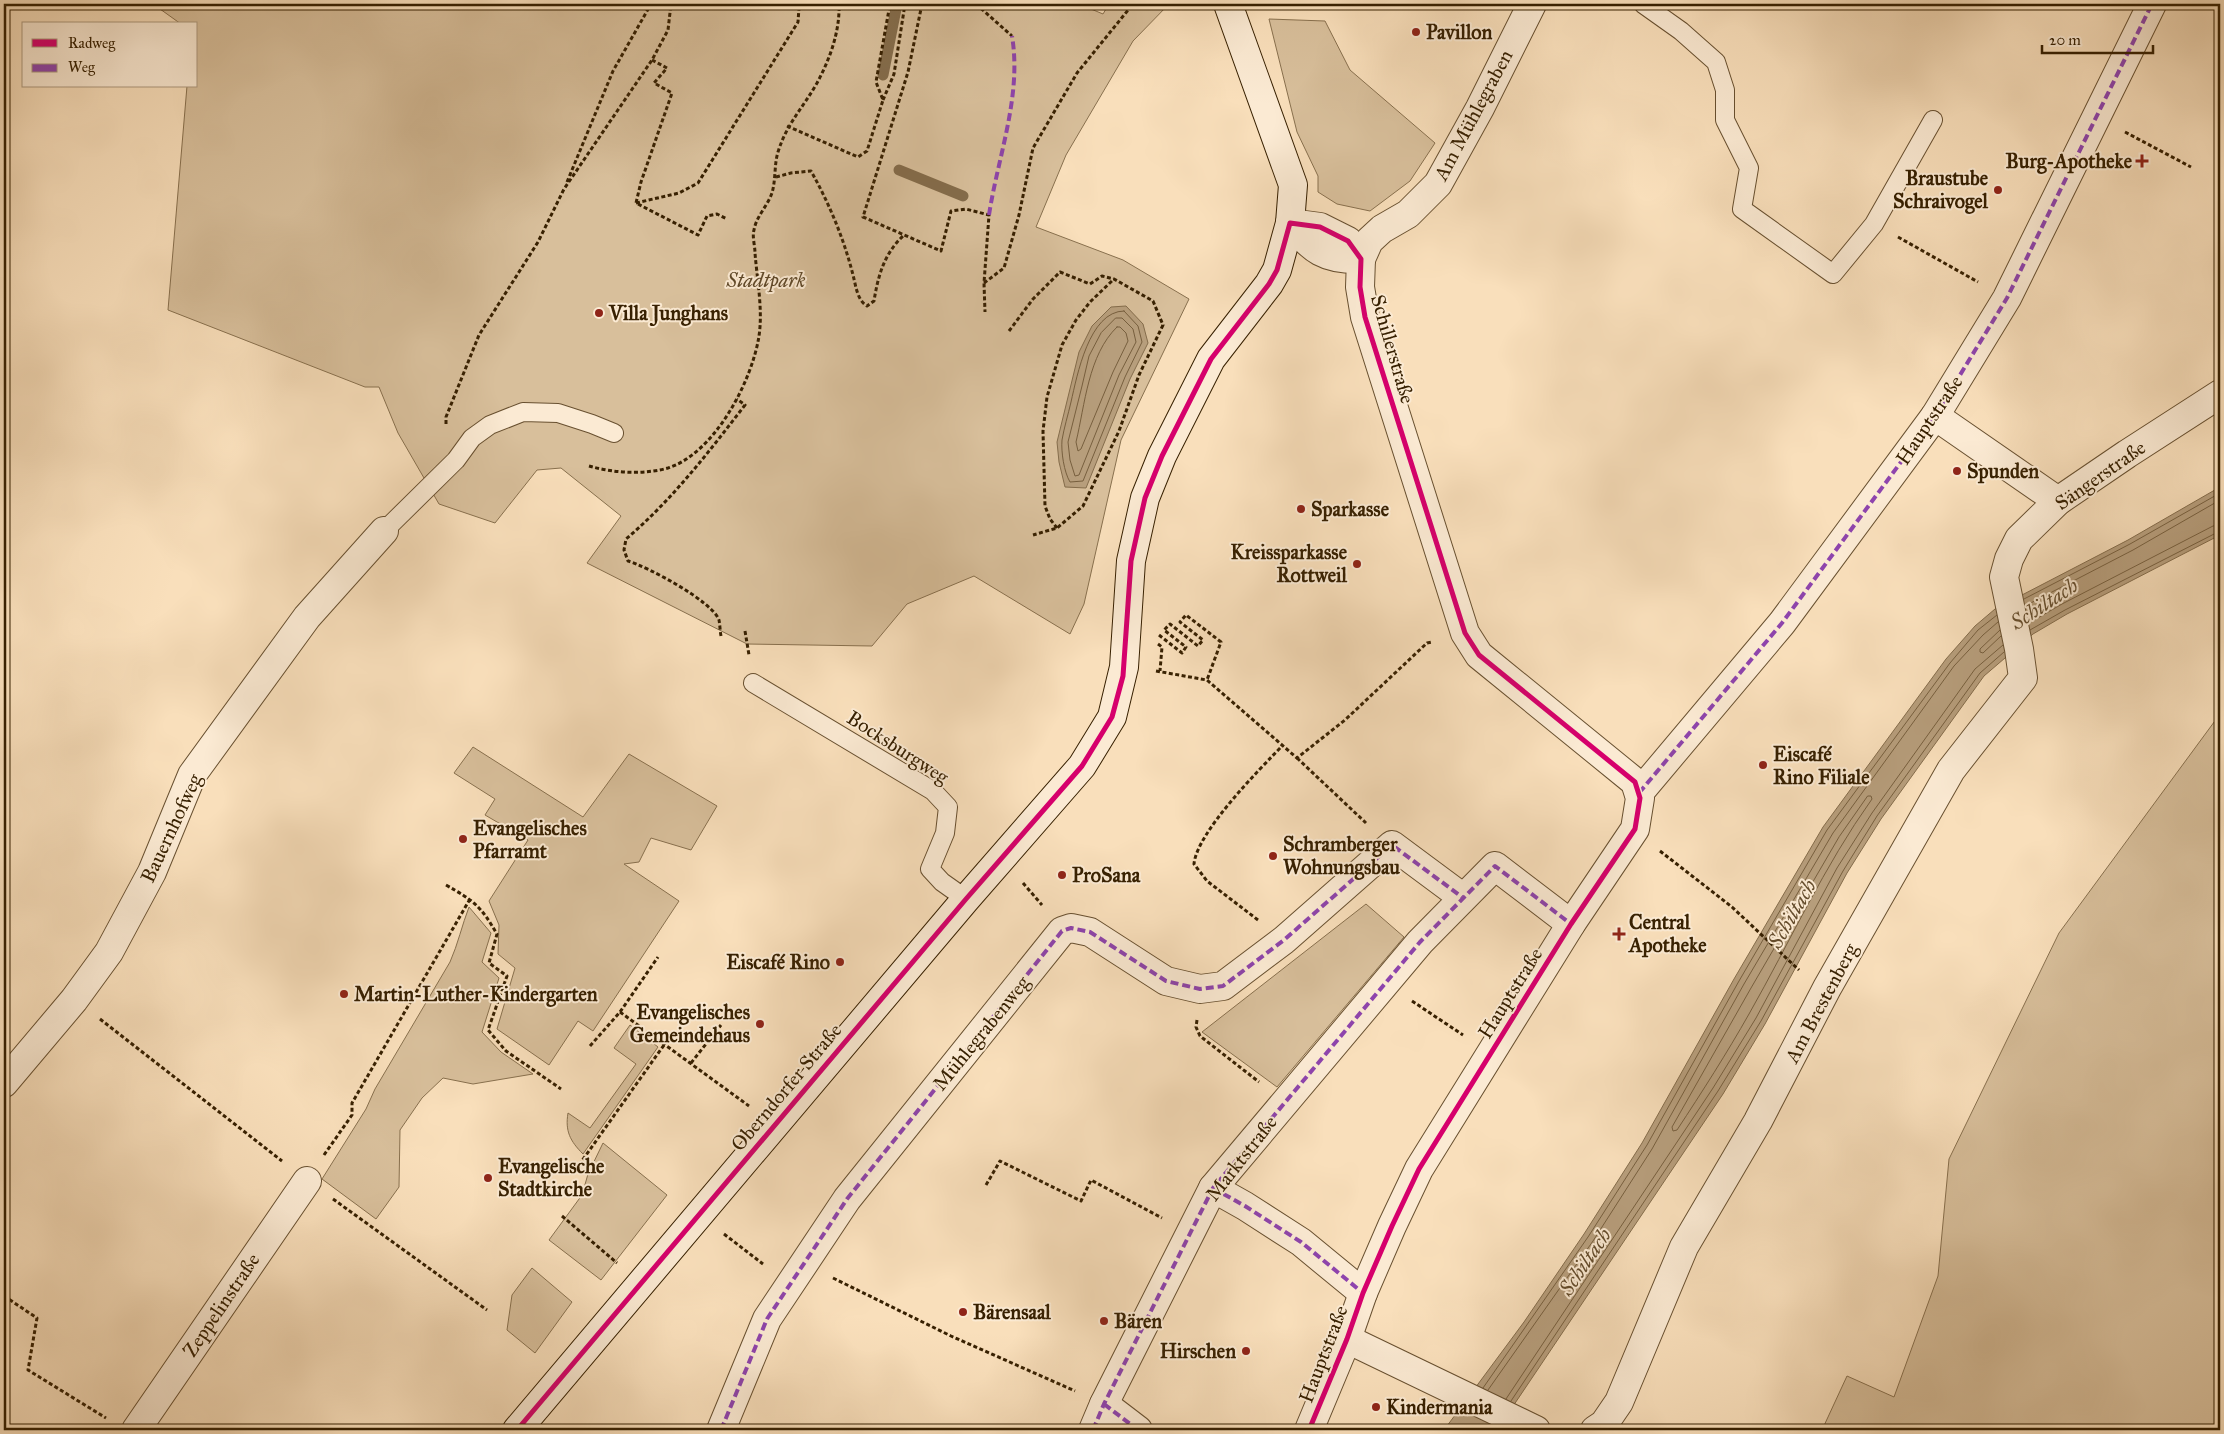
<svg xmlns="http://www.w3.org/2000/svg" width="2224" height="1434" font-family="'IM FELL Great Primer',serif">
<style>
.green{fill:#d8bf9b;stroke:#88704e}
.water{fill:#b79e7c;stroke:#846c4b}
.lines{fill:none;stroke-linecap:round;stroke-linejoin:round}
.shore{stroke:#775f3e;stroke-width:1}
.stream{stroke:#846c4b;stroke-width:11}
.lane-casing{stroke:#685030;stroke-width:20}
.street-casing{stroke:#685030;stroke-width:30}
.secondary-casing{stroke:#372001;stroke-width:30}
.path{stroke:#372001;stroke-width:3;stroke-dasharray:4 2.5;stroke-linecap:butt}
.lane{stroke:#fbead3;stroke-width:18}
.street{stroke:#fbead3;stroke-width:28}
.secondary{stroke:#fbead3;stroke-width:28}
.quiet{stroke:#8e44ad;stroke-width:4;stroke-dasharray:8 4;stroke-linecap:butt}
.cycleway-casing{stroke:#fbead3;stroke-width:8}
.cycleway{stroke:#d6006c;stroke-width:5}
.poi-dot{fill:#8f2418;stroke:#fbead3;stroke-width:2}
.labels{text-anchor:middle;stroke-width:4;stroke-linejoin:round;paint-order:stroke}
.poi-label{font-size:20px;font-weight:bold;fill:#372001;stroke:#fbead3;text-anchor:start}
.street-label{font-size:20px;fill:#372001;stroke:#fbead3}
.park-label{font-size:20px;font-style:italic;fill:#5f4828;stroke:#fbead3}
.water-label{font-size:21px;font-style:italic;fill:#644c2c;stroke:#fbead3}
</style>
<rect width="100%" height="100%" fill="#f9dfbb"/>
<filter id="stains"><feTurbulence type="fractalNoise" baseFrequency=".004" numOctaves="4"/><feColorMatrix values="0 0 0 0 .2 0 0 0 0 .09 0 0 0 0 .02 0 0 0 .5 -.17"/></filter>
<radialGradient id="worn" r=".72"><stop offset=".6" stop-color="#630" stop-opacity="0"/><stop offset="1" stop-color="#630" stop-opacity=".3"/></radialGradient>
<g class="green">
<path d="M153,4H1079L1103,14L1109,4H1169L1133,41L1066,155L1036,227L1123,260L1189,299L1121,440L1084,604L1070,634L974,576L907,604L872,646L747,644L587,563L621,516L561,468L537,470L495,523L439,504L398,433L379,387H365L168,310L187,86H196V24H181Z"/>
<path d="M1269,19L1325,21L1350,70L1435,143L1410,181L1370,211L1337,204L1318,192V176L1297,132Z"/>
<path d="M2220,714V1430H1822L1847,1376L1894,1397L1938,1276L1949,1159L2059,933Z"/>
<path d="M473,747L583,817L629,754L717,806L691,850L651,838L639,862L624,864L679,901L593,1031L578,1021L549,1065L497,1029L515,968L498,954L499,925L489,901L528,840L485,815L495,799L454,773Z"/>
<path d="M1366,904L1404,937L1277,1087L1202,1032Z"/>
<path d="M469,907L491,933L482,962L499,978L482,1032L501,1052L533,1074L473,1084L443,1078L422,1098L400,1130L399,1187L376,1219L322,1179L366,1109L375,1089L450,962C458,944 462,925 469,907Z"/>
<path d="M630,1025L658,1047L583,1154C570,1141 565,1131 568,1113L590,1128L636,1064L614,1048Z"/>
<path d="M603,1143L667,1195L601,1280L549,1240L582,1195L588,1174Z"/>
<path d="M532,1268L572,1302L535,1353L507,1330L512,1295Z"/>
</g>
<g class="water">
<path d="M1126,306L1143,324L1148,343L1130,379L1086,488L1065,487L1059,462L1057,442L1079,352L1092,326L1111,307Z"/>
<path d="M2220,487V535L2067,614L2033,634L1984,676L1881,819L1847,873L1765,1024L1723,1094L1497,1430H1444L1524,1322L1584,1234L1642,1143L1734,979L1823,827L1946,659L1975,626L1995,609L2128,540Z"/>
</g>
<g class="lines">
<g class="shore">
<path d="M1124,311L1138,326L1142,342L1125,377L1083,481L1070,482C1064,472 1061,452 1062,440C1064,428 1068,415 1071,402C1077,376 1089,311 1124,311Z"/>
<path d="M1116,318H1122L1133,329L1136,342L1119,375L1079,475L1075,476L1070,460L1068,442L1082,386L1089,356L1101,333Z"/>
<path d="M1117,327H1120L1126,333L1128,341L1113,372L1081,449L1078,451L1076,442C1085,405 1088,355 1117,327Z"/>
<path d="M2024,599L2130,544L2220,493"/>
<path d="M2025,606L2133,550L2220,500"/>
<path d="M2029,623L2062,604L2213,526L2220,525"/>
<path d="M2000,630L1980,649V652L1983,653L2001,636"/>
<path d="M2030,630L2065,610L2220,531"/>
<path d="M1868,796H1871L1872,799C1824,866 1790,942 1749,1014C1727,1053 1702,1092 1677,1130L1673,1131L1672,1127L1751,988L1839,837Z"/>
<path d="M1483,1388L1588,1237L1647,1145L1739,981L1827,830L1950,663L1978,630L1997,615"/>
<path d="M1488,1390L1593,1241L1652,1149L1744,984L1833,833L1954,666L1983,635L1998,622"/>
<path d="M1506,1399L1713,1088L1756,1018L1837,868L1872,813L1975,669L2003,645"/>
<path d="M1511,1401L1718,1091L1761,1021L1843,871L1877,816L1980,673L2004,652"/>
</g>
<g class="stream">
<path d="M883,75L897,4"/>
<path d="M899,170L963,196"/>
</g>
<g class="lane-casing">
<g id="lane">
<path d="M1643,4L1681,31L1716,62L1725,90V120L1749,168L1742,209L1833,274L1874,224L1933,120"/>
<path d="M384,531L456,460L472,438L490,425L523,412L558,413L592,424L614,433"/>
<path d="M753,683L933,791L948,807L945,833L930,869L942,882L966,899"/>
</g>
</g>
<g class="street-casing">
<g id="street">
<path d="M1290,223L1320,227L1348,241L1361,259L1360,287L1365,317L1465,633L1479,655L1635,782L1640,798L1635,829L1571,924L1419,1169L1392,1226L1363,1293L1347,1339L1309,1430"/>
<path d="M1290,223C1312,250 1325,260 1361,259"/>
<path d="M1361,259L1369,241L1382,229L1408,214L1438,184L1480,108L1532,4"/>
<path d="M1935,416L2058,501"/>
<path d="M1639,793L1782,623L1935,416L2007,298L2152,4"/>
<path d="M4,1083L74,1000L109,952L152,872L192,775L307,617L384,531"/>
<path d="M1213,1188L1245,1206L1301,1242L1363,1293"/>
<path d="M1347,1339L1536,1430"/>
<path d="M1104,1404L1138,1430"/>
<path d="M136,1430L307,1181"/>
<path d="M721,1430L767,1319L847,1199L1062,931L1071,928L1090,932L1166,981L1200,989L1223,986L1284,940L1392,845L1462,897"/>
<path d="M1093,1430L1104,1404L1213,1188L1420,942L1495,866L1571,924"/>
<path d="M1595,1430L1604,1424L1619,1402L1684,1247L1758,1121L1827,988L1951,770L2023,678L2019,649L2004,577L2009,559L2019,539L2058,501L2127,454L2220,394"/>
</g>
</g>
<g class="secondary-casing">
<path id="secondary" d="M517,1430L966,899L1082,766L1112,717L1124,667L1131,561L1145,498L1162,456L1211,359L1269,284L1277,270L1290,223L1293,185L1228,4"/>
</g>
<g class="path">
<path d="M922,4L908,72L863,217L941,251L951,211L966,209L989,215L984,283L985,312"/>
<path d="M976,4L1012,36"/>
<path d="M652,60L667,68L654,83L672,93L641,182L636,203L698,235L707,216L717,214L727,219"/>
<path d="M883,100L894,74L905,4"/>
<path d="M787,126L858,157L867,151L883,100L876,82L890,4"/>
<path d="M2125,132L2191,167"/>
<path d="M776,177L791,173L811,171C829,203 844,239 853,275C856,286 857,300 867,306L874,301C878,276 884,254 903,236"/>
<path d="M567,182L613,71L651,4"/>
<path d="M636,203L679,193L698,183L798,22L799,8L795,4"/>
<path d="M1898,237L1978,282"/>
<path d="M984,283L1004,268L1019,215L1033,148L1077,73L1133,4"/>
<path d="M1009,331L1033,299L1060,272L1090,284L1102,276L1114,279L1153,301L1163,325L1139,375L1119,431L1083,506L1057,528L1033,535"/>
<path d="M446,424V417L479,335L538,242L564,189L652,60L668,30L671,4"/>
<path d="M589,466C613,473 643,475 668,468C715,453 752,381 759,336C763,310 757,279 755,253C755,246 752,236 754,230C756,217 768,205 772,193C776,179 774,165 778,152C787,123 803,108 817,83C830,59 840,31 839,4"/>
<path d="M1057,528L1050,519L1045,506L1043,431L1047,397L1062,345L1076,320L1090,302L1114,279"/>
<path d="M745,631L749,655"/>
<path d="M1159,635L1182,653L1186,647L1164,630L1170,624L1198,646L1203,640L1180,622L1186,615L1221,642L1207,680"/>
<path d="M721,636C720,631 720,625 719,620C712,601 648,567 628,561L624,550L626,539C672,500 708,453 745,405L737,399"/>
<path d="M1158,644L1162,647L1160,671"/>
<path d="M1156,671L1207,680L1297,758L1345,720L1427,643L1432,642"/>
<path d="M1297,758L1366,823"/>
<path d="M1660,851L1732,907L1799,970"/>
<path d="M1023,883L1042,905"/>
<path d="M446,885C474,901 480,905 497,934L489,963L507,976L488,1030L506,1051L561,1089"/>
<path d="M1258,920L1207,881L1194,864C1197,832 1259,770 1283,745"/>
<path d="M1412,1001L1463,1035"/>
<path d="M620,1012L749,1106"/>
<path d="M100,1019L282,1161"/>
<path d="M1197,1020L1196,1027L1200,1036L1259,1082"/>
<path d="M590,1046L620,1012L658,957"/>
<path d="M691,1063L721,1025"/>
<path d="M324,1155L352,1115V1103L470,899"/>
<path d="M579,1165L664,1045"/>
<path d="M986,1185L1000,1161L1081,1201L1091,1180L1162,1218"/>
<path d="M333,1199L487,1310"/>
<path d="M562,1216L617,1263"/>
<path d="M724,1234L763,1264"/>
<path d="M833,1278L951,1336L1075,1391"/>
<path d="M4,1296L37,1318L28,1370L106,1418"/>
</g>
<use href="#lane" class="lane"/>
<use href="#street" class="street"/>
<use href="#secondary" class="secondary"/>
<g class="quiet">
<path d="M989,215C998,156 1022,96 1012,36"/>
<path d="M1639,793L1782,623L1935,416L2007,298L2152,4"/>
<path d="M1213,1188L1245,1206L1301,1242L1363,1293"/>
<path d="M1104,1404L1138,1430"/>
<path d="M721,1430L767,1319L847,1199L1062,931L1071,928L1090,932L1166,981L1200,989L1223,986L1284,940L1392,845L1462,897"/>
<path d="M1093,1430L1104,1404L1213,1188L1420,942L1495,866L1571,924"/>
</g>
<g class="cycleway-casing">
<path id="cycleway" d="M517,1430L966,899L1082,766L1112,717L1123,676L1131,561L1145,498L1162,456L1211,359L1269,284L1277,270L1290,223L1320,227L1348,241L1361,259L1360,287L1365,317L1465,633L1479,655L1635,782L1640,798L1635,829L1571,924L1419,1169L1392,1226L1363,1293L1347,1339L1309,1430"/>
</g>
<use href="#cycleway" class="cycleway"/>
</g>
<g class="poi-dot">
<circle cx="1416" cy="32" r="5"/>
<path d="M2139.5 153.5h5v5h5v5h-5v5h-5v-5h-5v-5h5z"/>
<circle cx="1998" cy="190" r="5"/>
<circle cx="599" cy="313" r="5"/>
<circle cx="1957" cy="471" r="5"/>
<circle cx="1301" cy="509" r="5"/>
<circle cx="1357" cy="564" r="5"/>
<circle cx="1763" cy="765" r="5"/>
<circle cx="463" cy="839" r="5"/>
<circle cx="1273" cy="856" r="5"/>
<circle cx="1062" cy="875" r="5"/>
<path d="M1616.5 926.5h5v5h5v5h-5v5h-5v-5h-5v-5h5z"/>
<circle cx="840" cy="962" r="5"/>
<circle cx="344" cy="994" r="5"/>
<circle cx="760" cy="1024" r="5"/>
<circle cx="488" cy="1178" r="5"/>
<circle cx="963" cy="1312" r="5"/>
<circle cx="1104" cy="1321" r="5"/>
<circle cx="1246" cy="1351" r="5"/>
<circle cx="1376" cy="1407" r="5"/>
</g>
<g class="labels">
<g class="poi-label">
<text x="1426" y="39">Pavillon</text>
<text x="2132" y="168" text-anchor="end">Burg-Apotheke</text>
<text x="1988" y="185" text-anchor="end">Braustube<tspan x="1988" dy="23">Schraivogel</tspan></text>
<text x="609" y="320">Villa Junghans</text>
<text x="1967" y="478">Spunden</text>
<text x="1311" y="516">Sparkasse</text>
<text x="1347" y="559" text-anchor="end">Kreissparkasse<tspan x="1347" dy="23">Rottweil</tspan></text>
<text x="1773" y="761">Eiscafé<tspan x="1773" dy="23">Rino Filiale</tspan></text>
<text x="473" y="835">Evangelisches<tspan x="473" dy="23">Pfarramt</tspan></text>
<text x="1283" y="851">Schramberger<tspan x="1283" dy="23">Wohnungsbau</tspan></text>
<text x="1072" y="882">ProSana</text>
<text x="1629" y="929">Central<tspan x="1629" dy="23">Apotheke</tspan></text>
<text x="830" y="969" text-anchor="end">Eiscafé Rino</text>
<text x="354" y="1001">Martin-Luther-Kindergarten</text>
<text x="750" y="1019" text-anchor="end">Evangelisches<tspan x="750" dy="23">Gemeindehaus</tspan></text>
<text x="498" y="1173">Evangelische<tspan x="498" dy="23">Stadtkirche</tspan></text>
<text x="973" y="1319">Bärensaal</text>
<text x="1114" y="1328">Bären</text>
<text x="1236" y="1358" text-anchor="end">Hirschen</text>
<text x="1386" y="1414">Kindermania</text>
</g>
<g class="street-label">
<text transform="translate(1473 115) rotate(-62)" y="7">Am Mühlegraben</text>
<text transform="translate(1393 349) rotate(74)" y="7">Schillerstraße</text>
<text transform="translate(1929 420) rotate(-56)" y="7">Hauptstraße</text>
<text transform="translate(2100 475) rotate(-35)" y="7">Sängerstraße</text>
<text transform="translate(898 747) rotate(33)" y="7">Bocksburgweg</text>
<text transform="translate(171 828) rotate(-65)" y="7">Bauernhofweg</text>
<text transform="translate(1510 993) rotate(-58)" y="7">Hauptstraße</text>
<text transform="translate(1821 1003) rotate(-62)" y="7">Am Brestenberg</text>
<text transform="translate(981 1033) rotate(-51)" y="7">Mühlegrabenweg</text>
<text transform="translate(786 1087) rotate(-50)" y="7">Oberndorfer Straße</text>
<text transform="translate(1241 1158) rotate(-52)" y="7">Marktstraße</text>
<text transform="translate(221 1305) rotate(-56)" y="7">Zeppelinstraße</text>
<text transform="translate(1323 1354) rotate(-69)" y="7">Hauptstraße</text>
</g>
<g class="park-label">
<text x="766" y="287">Stadtpark</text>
</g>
<g class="water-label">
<text transform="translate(2044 604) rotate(-33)" y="7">Schiltach</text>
<text transform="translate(1792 914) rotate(-60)" y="7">Schiltach</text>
<text transform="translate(1585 1262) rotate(-56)" y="7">Schiltach</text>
</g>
</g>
<rect width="2224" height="1434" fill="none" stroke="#f9dfbb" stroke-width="20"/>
<rect x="5" y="5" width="2214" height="1424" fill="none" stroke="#372001" stroke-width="2.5"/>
<rect x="10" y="10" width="2204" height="1414" fill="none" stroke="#372001"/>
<rect x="22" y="22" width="175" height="65" fill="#fbead3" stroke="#ad997f"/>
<rect x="32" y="39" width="25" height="8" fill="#d6006c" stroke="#ad997f"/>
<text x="68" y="48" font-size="15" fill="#372001">Radweg</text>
<rect x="32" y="64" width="25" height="8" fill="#8e44ad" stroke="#ad997f"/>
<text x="68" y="72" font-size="15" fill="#372001">Weg</text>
<path d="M2042 45v8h111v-8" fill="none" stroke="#372001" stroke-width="2.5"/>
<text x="2049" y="45" font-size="15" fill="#372001" stroke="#fbead3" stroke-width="4" paint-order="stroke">20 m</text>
<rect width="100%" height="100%" filter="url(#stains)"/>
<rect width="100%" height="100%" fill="url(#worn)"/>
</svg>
